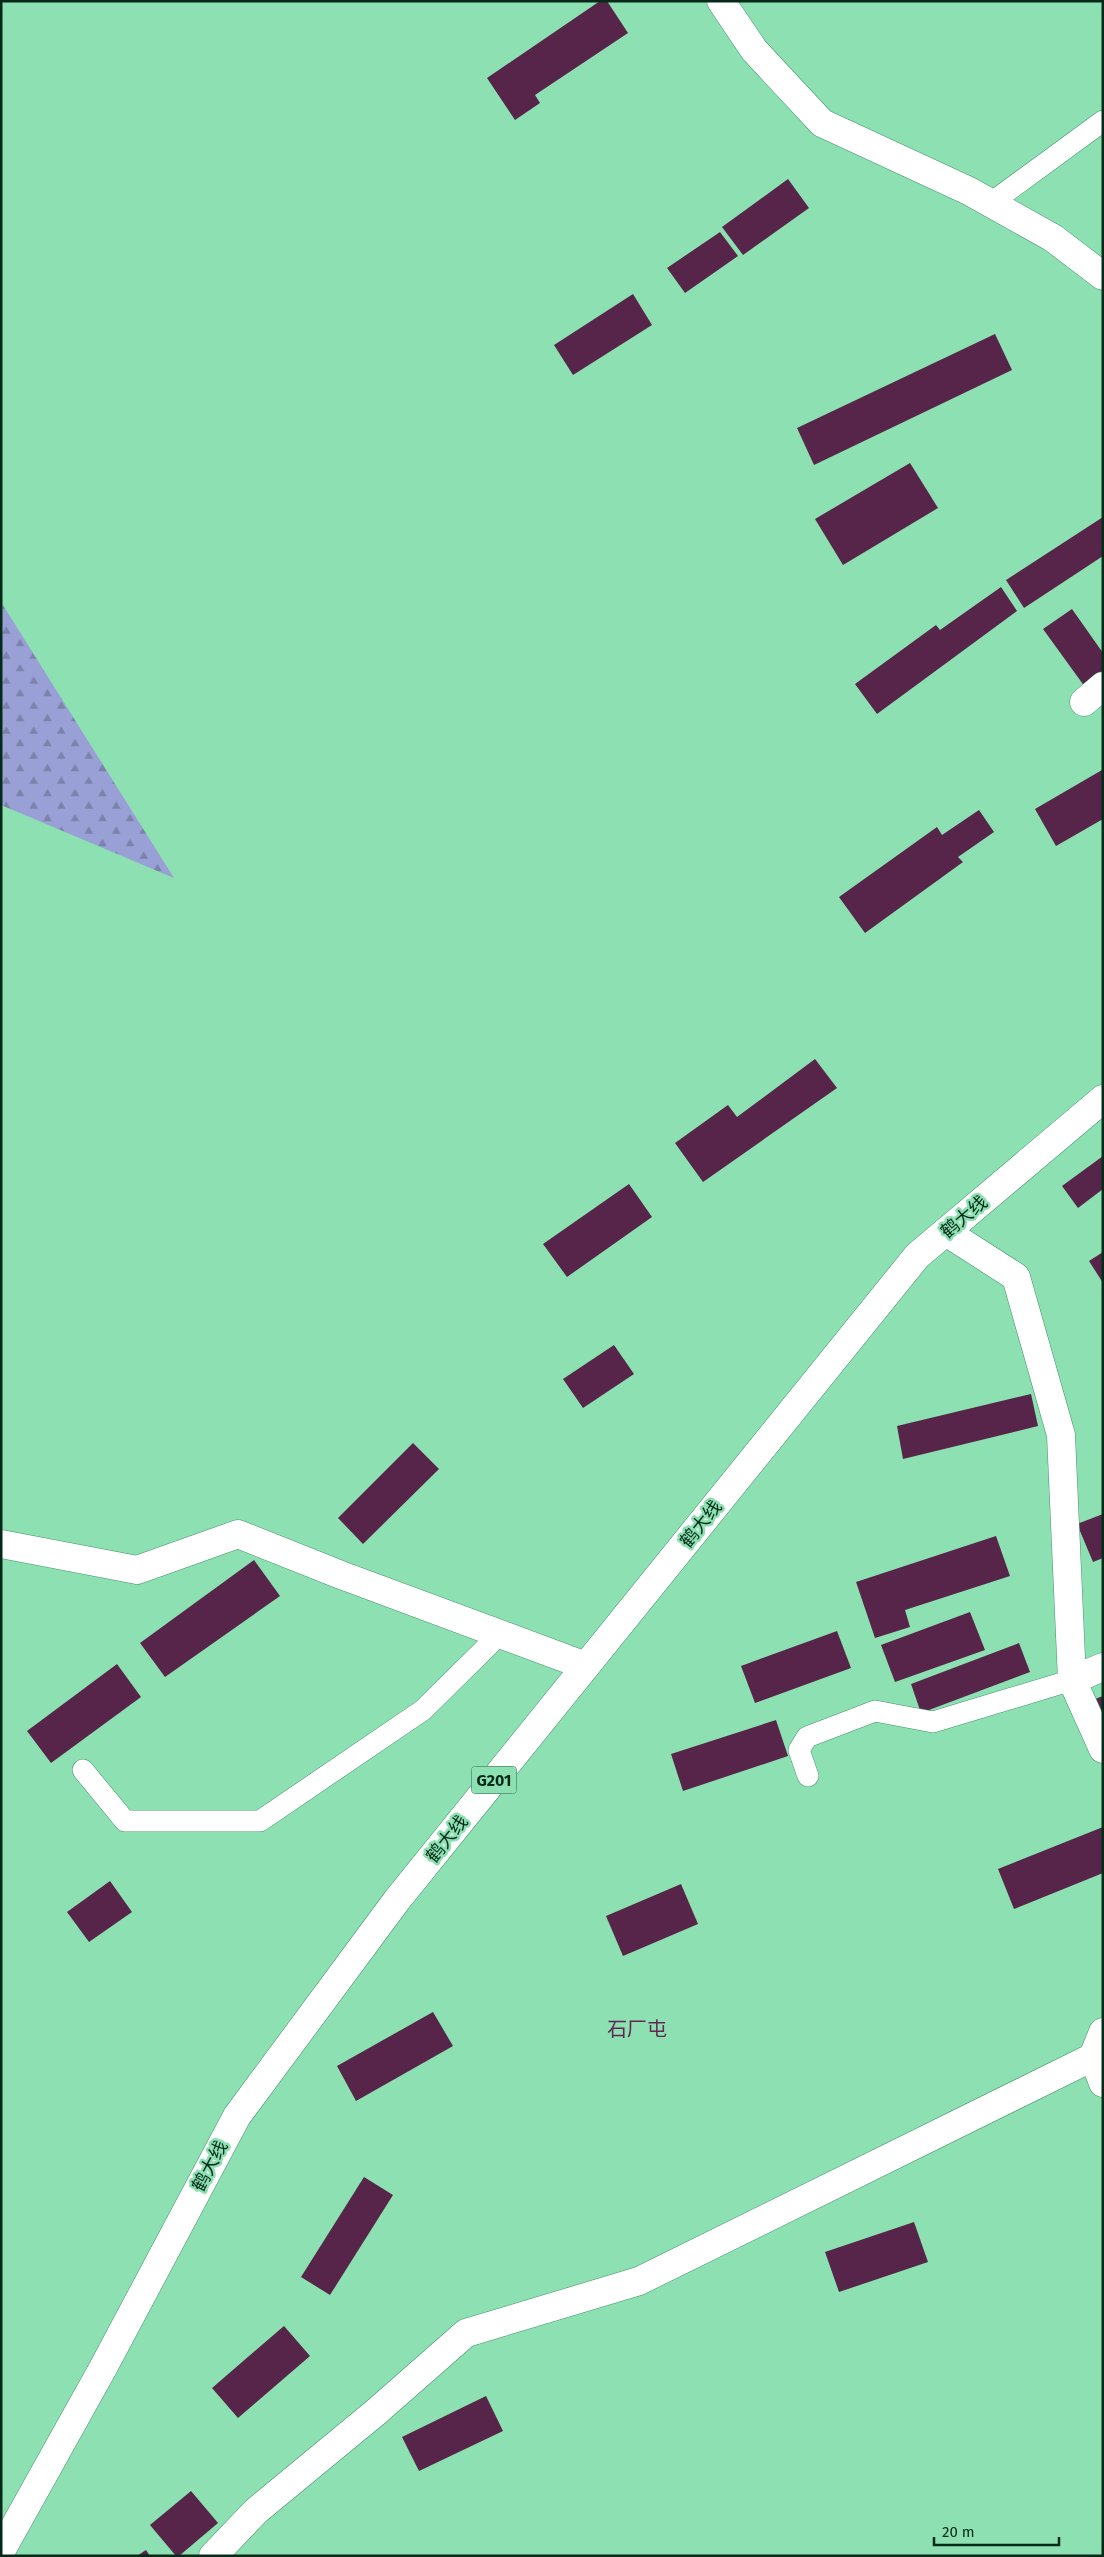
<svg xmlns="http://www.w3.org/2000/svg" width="1104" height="2557" font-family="'Fira Sans','Noto Sans SC',sans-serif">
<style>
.forest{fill:url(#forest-firs)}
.building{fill:#562549}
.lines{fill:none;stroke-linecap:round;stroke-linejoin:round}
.lane-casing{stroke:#419469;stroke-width:22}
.street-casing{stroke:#419469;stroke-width:29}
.highway-casing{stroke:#419469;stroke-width:29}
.lane{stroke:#fff;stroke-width:21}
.street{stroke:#fff;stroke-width:28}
.highway{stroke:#fff;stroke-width:28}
.labels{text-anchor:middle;stroke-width:5;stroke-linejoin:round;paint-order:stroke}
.shield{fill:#8de0b1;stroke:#2e6147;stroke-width:1}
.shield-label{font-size:16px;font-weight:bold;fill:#062a19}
.street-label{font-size:18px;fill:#062a19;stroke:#8de0b1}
.quarter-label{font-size:20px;fill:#612853;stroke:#8de0b1}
</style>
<defs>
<pattern id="forest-firs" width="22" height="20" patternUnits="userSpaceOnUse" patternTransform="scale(1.25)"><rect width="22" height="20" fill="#99a0d5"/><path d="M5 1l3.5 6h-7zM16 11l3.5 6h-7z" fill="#7b83ac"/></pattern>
</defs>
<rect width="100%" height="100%" fill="#8de0b1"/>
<path class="forest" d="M1,602L174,878L1,805Z"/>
<g class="building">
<path d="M600,1H607L628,33L535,95L540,103L515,120L487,78Z"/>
<path d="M788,179L809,208L743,255L722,227Z"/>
<path d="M720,232L738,256L685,293L667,268Z"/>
<path d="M633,294L652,325L573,375L554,345Z"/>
<path d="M995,334L1012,370L814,465L797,428Z"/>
<path d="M910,463L938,508L843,565L815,519Z"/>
<path d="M1103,517V556L1024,608L1006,580Z"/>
<path d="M1001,587L1017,611L877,714L855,684L936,625L940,630Z"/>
<path d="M1072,609L1103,653V675L1085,687L1043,629Z"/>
<path d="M1102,770L1103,819L1056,846L1035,809Z"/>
<path d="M979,810L994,832L958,857L963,862L865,933L839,897L937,827L942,835Z"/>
<path d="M815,1059L837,1088L703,1182L675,1143L728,1105L737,1117Z"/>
<path d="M1103,1156V1189L1078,1208L1062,1186Z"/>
<path d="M629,1184L652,1217L567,1277L543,1244Z"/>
<path d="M1103,1252V1283L1089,1261Z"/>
<path d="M614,1345L634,1374L583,1408L563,1379Z"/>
<path d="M1031,1394L1038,1426L903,1459L897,1426Z"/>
<path d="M413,1443L439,1469L363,1544L338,1518Z"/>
<path d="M1103,1514V1558L1093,1562L1077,1524Z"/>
<path d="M996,1536L1010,1576L905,1610L910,1627L875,1638L856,1582Z"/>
<path d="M254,1560L280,1596L165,1677L140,1643Z"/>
<path d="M970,1612L985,1650L895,1682L881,1645Z"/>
<path d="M837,1631L851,1668L755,1703L741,1666Z"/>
<path d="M1019,1643L1030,1672L921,1713L911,1684Z"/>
<path d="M117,1664L141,1697L51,1763L27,1731Z"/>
<path d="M1103,1696V1720L1095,1699Z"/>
<path d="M776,1720L788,1756L683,1791L671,1754Z"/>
<path d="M1103,1827V1873L1014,1909L998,1869Z"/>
<path d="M110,1881L132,1912L89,1942L67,1912Z"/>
<path d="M681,1884L698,1924L623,1956L606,1916Z"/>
<path d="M433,2012L453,2046L356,2101L337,2066Z"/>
<path d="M364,2177L393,2195L330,2295L301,2277Z"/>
<path d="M914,2222L928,2262L839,2292L825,2252Z"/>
<path d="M284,2326L310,2356L238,2418L212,2388Z"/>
<path d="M486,2396L503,2431L419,2471L402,2437Z"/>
<path d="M191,2491L218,2523L179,2556H176L150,2525Z"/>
<path d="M146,2550L150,2556H137Z"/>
</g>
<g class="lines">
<g class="lane-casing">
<g id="lane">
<path d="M991,203L1103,121"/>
<path d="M83,1770L125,1821H260L423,1710L500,1634"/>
<path d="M808,1776L799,1750L807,1737L875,1711L933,1722L1072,1680"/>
</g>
</g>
<g class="street-casing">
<g id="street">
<path d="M721,1L754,50L822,123L969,191L1053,238L1103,276"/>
<path d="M1084,702L1103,686"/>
<path d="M946,1232L1016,1277L1061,1435L1072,1680L1103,1749"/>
<path d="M1,1544L137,1570L238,1534L341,1575L586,1666"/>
<path d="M1072,1680L1103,1667"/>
<path d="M1093,2057L1103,2083"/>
<path d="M213,2556L256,2511L376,2412L466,2333L639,2281L1093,2057L1103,2032"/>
</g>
</g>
<g class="highway-casing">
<path id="highway" d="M1,2551L103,2368L237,2116L397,1900L917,1256L1103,1099"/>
</g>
<use href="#lane" class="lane"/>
<use href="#street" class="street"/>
<use href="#highway" class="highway"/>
</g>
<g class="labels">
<rect class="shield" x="471.5" y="1766.5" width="45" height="27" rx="4"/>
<g class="shield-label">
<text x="494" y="1786">G201</text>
</g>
<g class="street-label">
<text transform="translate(964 1217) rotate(-40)" y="6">鹤大线</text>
<text transform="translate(701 1524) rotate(-51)" y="6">鹤大线</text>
<text transform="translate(447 1839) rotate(-51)" y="6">鹤大线</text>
<text transform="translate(210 2166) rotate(-62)" y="6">鹤大线</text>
</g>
<g class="quarter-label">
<text x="637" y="2036">石厂屯</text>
</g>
</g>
<rect width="1104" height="2557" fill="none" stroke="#062a19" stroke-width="5"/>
<path d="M934 2537v8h125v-8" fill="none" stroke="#062a19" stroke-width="2.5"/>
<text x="942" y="2537" font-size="15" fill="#062a19" stroke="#8de0b1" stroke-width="4" paint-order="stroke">20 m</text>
</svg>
